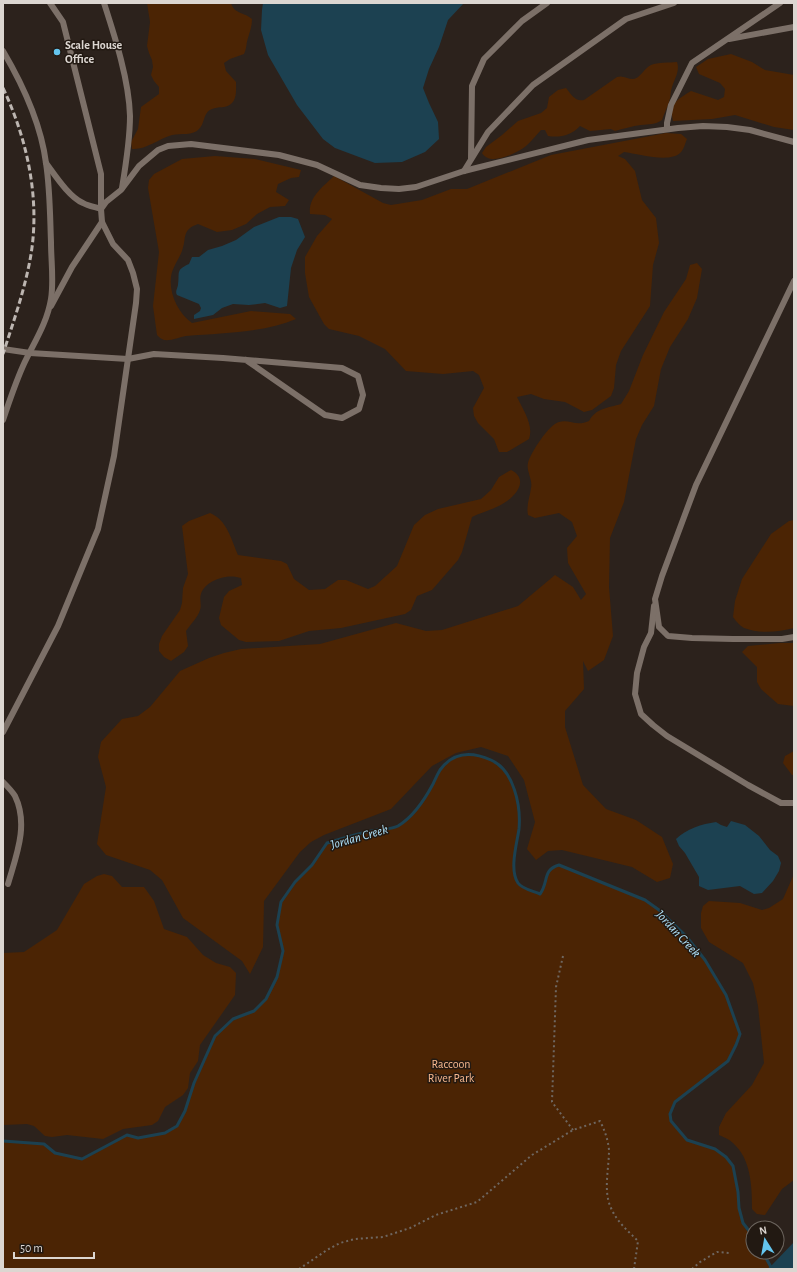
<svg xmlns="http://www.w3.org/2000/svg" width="797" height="1272" font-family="'Alegreya Sans',sans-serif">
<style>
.green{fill:#4b2404}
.water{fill:#1c4151}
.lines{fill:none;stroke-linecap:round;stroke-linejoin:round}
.stream{stroke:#1c4151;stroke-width:3}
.path{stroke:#6f6761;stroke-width:2;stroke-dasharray:2 3;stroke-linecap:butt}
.service{stroke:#7c7068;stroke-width:6}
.rail{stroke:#bdb6b1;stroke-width:3;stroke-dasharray:6 3;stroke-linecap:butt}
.poi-dot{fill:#64c5ee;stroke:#221912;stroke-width:1.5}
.labels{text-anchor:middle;stroke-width:3;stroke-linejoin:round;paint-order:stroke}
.poi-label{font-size:12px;font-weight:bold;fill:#dcd6d1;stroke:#221912;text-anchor:start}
.park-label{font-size:12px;fill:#f8b88e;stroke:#221912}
.water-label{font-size:13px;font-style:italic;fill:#ade0f8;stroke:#221912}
</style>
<rect width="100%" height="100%" fill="#2c221c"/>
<g class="green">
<path d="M147,3H231C234,14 244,12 252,19C252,26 250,31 248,38C246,43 247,48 244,54L230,59L224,63L226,71L236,82C236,89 237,98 232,103C227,109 218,106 212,109C203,112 205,124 199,129C193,136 181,133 172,135C158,139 146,150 132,149L131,142L138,129L141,107L159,94V87L154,81L151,75L153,67L152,60L149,53L147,46L150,22Z"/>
<path d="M731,54L752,62L765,70L794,75V130L774,127L735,115L712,119L673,121C669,103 677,100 691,91L718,100L724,97L725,89L720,83L699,74L696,67L708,59Z"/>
<path d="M677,62C680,71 675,78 672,87C670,92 671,97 669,102C667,109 664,113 662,120C655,125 649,124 641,125C632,126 623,129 615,131L611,129L590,131L580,126C572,135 560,138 548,136L545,130H541C536,135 532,141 526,146C517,153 490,167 482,153L486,147L502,135L518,121L541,113L547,108L549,97L558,90L566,88C571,94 575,102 584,100L617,77C623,75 627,79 633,79C640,79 644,68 651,65C658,62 669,63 677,62Z"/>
<path d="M666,133L681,134L687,139C685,143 684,150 680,153C670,163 638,154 624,152L618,156L625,159L635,171L642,200L656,218L659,243L653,265L650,306L621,351L616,365L614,388L611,396L592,410L584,412L565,402L544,399L531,394L517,397C523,410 534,425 529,439L507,452H499L494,439L478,423L474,416L473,408L484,388L479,375L473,371L443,374L406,371L385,349L359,336L329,329L324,324L309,297L305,273V257L317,236L332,219L325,215L310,214C308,197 323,187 334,176L383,203L391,205L422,200L451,189H467L551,155Z"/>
<path d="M215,156L255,159L301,170L299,177L291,178L278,184L276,192L289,200L285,206L270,207L257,214L246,224L232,230L217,232L198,224C181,230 187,238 182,251C179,259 172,268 171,277C169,294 178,313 192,323L251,311L290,314L296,319C263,333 222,333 186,336C179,337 172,341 164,340C161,339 159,337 157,335L153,306L159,252L148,188L149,180L154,174L182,159Z"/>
<path d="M697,263L702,269L697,298L688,319L670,347L661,369L654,406L642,425L636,439L624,502L610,538L609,587L613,636L604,660L588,671L583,661L584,689L565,711V727L583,785L606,809L636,820L662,837L673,864L670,878L657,882L632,867L562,850L548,851L536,860L527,849L535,822L524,780L508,756L481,747L456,753L432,766L391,809L324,835L311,842L300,852L264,901L263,947L250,974L242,961L183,918L162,880L150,870L106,855L97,844L106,787L98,757L101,742L122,719L138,716L150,707L180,671L209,658L224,653L241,649L320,644L396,623L426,631L442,630L518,606L555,575L573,587L581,600L586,594L568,563L567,548L577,536L572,522L559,513L535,518L528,515C526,505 530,497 531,488C533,480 526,471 528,463C530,454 549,424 559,422C570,419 576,427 589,421C596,408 608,408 621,404L629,391L643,355L664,312L686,279L690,265Z"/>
<path d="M511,470C529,479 517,495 504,503C495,509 482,512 472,517L462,552L458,560L432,590L417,596L411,610L405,614L341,628L309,631L279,641L246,642L239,640L221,625L219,618L224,597L229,591L242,585L241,578C228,573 205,580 201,594C199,599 202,605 200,610C198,617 190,625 186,631L188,646L184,652L171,661L164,657L159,651V644L162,636L180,610L182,603L183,588L188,574L182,526L189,521L210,513C227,520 231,539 238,555L281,561L287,564L294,579L309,590L325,589L338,580H346L368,589L375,586L397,566L414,525L425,515L438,509L481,499L491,490L499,477Z"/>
<path d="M794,520V628C778,632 760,634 744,628C740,626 736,621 733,617L735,601L742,579L771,534L789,521Z"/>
<path d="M780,643H794V706L778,704L761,689L757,682V667L742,652L748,646Z"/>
<path d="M794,751V775H792L783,763L785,756Z"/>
<path d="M468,754C478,756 489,757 497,763C515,776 521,810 518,831C516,845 510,870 518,882C522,888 533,891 540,894C549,882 542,870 559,865L645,900L659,910L686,936L705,960L726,995L740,1034L736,1045L728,1061L675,1101L670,1115L671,1122L687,1140L715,1149L726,1157L733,1166L738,1192L739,1208L743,1223L753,1236V1252H765L766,1258L772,1269H3V1141L44,1144L55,1153L82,1159L127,1135L138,1138L165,1133L177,1126L185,1111L194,1083L215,1036L233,1019L254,1011L266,999L277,977L283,951L277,925L281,902L295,882L312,865L327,843L372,831L386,829L398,826L411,814L421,802L439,772L446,762L457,756Z"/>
<path d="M104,874L112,876L122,887H144L154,901L164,929L187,937L203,955L216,963L230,967L236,973L235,995L200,1045L198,1061L190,1073L188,1088L183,1095L165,1107L158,1121L152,1125L123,1129L103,1139L67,1135L52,1137L45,1136L34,1126L27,1124L3,1125V953L24,952L57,930L84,884L97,876Z"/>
<path d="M794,874V1180L782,1189L765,1215L757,1214L752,1209C752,1186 751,1159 733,1143C729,1139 723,1137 719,1135V1127L726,1113L752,1085L764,1063L758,1006L753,983L743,963L709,942L701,928V913L703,906L709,901L740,903L762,910L769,908L783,899Z"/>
</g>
<g class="water">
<path d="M263,3H464L448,20L439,47L429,69L423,88L429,103L438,122L439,139L425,152L402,162L375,163L335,148L323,139L297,105L268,55L261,30L262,10Z"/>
<path d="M279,217H291L298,219L305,237L297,250L291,268L287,306L280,308L265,303L249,305L233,304L222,308L213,315L194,319V315L200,311L201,308L199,304L177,295C175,291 177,290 178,285C180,273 175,270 189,264L192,257H199L208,250L222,246L236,240L254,227Z"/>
<path d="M731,821L745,825L759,836L770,850L778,856L781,863L779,871L773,881L762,893L754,894L740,886L708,890L699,886V877L685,853L679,846L676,839C686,829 702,824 716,822L721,825L727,827Z"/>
<path d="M794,1242V1269H767L771,1266Z"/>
</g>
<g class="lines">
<g class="stream">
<path d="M3,1141L44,1144L55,1153L82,1159L127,1135L138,1138L165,1133L177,1126L185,1111L194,1083L215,1036L233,1019L254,1011L266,999L277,977L283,951L277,925L281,902L295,882L312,865L327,843C341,839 356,834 371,831C380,829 390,830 398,826C413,817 425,799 433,784C435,780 437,775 440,770C453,752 471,751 491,760C514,770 521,806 519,829C517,843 509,870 518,883C522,889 533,891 540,894C549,882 542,870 559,865L645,900L659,910L686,936L705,960L726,995L740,1034L736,1045L728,1061L675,1102L670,1114L671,1121L687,1140L715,1149L726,1157L733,1166L738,1192L739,1208L743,1223L753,1236"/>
<path d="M765,1252L766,1258L772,1269"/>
</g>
<g class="path">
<path d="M563,956L556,987L552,1102L573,1130"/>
<path d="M299,1269L327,1250L340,1243L355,1239L383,1237L410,1228L436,1215L477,1202L532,1155L573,1130L600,1121C605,1131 608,1140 609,1150C609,1169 603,1191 611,1208C617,1222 628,1231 638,1241L634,1269"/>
<path d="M692,1269L700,1262L717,1252L730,1253"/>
</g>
<g class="service">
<path d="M104,3C115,37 129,80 130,116C130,140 126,164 122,188"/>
<path d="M729,39L794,27"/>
<path d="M3,51C23,85 41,124 46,163C50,189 50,216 51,242C51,261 54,281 51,299C47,324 33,344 23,366C15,384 9,402 3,420"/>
<path d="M667,129V123L671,105L692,63L780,3"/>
<path d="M471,158L472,86L484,59L522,21L547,3"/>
<path d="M46,163C55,175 69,197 83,203C88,206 95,207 101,209V174L63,22L50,3"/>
<path d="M464,171L488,132L533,85L626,19L674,3"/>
<path d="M794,281L696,485L662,576L655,599L659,627L668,636L692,638L733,639H782L794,637"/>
<path d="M51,306L72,267L102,222"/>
<path d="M3,349L30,353L128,359L154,354L223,358L342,368L358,376L363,395L359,409L342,418L325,415L246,360"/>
<path d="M654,606L651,633L644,647L637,673L635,694L641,714L653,725L667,736L748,785L781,803H794"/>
<path d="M3,732L58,626L98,529L114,456L136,303L137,289L133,273L128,260L113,244L102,222L101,209L106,202L121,190L139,166L158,150L168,146L191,144L279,155L317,165L360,185L381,188L399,189L416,187L464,171L588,140L678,128L703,126L727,127L750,130L794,142"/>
<path d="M3,782C7,786 12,791 15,796C29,825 16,856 8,884"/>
</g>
<path class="rail" d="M3,88C28,141 41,202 30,260C24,292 13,323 3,354"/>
</g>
<circle class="poi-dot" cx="57" cy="52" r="4"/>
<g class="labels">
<g class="poi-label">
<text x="65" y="49">Scale House<tspan x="65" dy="14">Office</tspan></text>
</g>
<g class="park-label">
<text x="451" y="1068">Raccoon<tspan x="451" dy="14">River Park</tspan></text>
</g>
<g class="water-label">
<text transform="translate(359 836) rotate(-16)" y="5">Jordan Creek</text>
<text transform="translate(679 933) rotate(47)" y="5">Jordan Creek</text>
</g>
</g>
<rect width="797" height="1272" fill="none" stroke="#dcd6d1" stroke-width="8"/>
<g transform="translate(765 1240) rotate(349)"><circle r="19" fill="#221912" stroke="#6c655e"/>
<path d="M0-3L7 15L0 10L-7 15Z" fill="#64c5ee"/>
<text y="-6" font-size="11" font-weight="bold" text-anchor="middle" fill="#dcd6d1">N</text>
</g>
<path d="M14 1252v6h80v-6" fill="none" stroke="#dcd6d1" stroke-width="2"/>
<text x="20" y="1252" font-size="12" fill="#dcd6d1" stroke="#221912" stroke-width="3" paint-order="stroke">50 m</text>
</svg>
